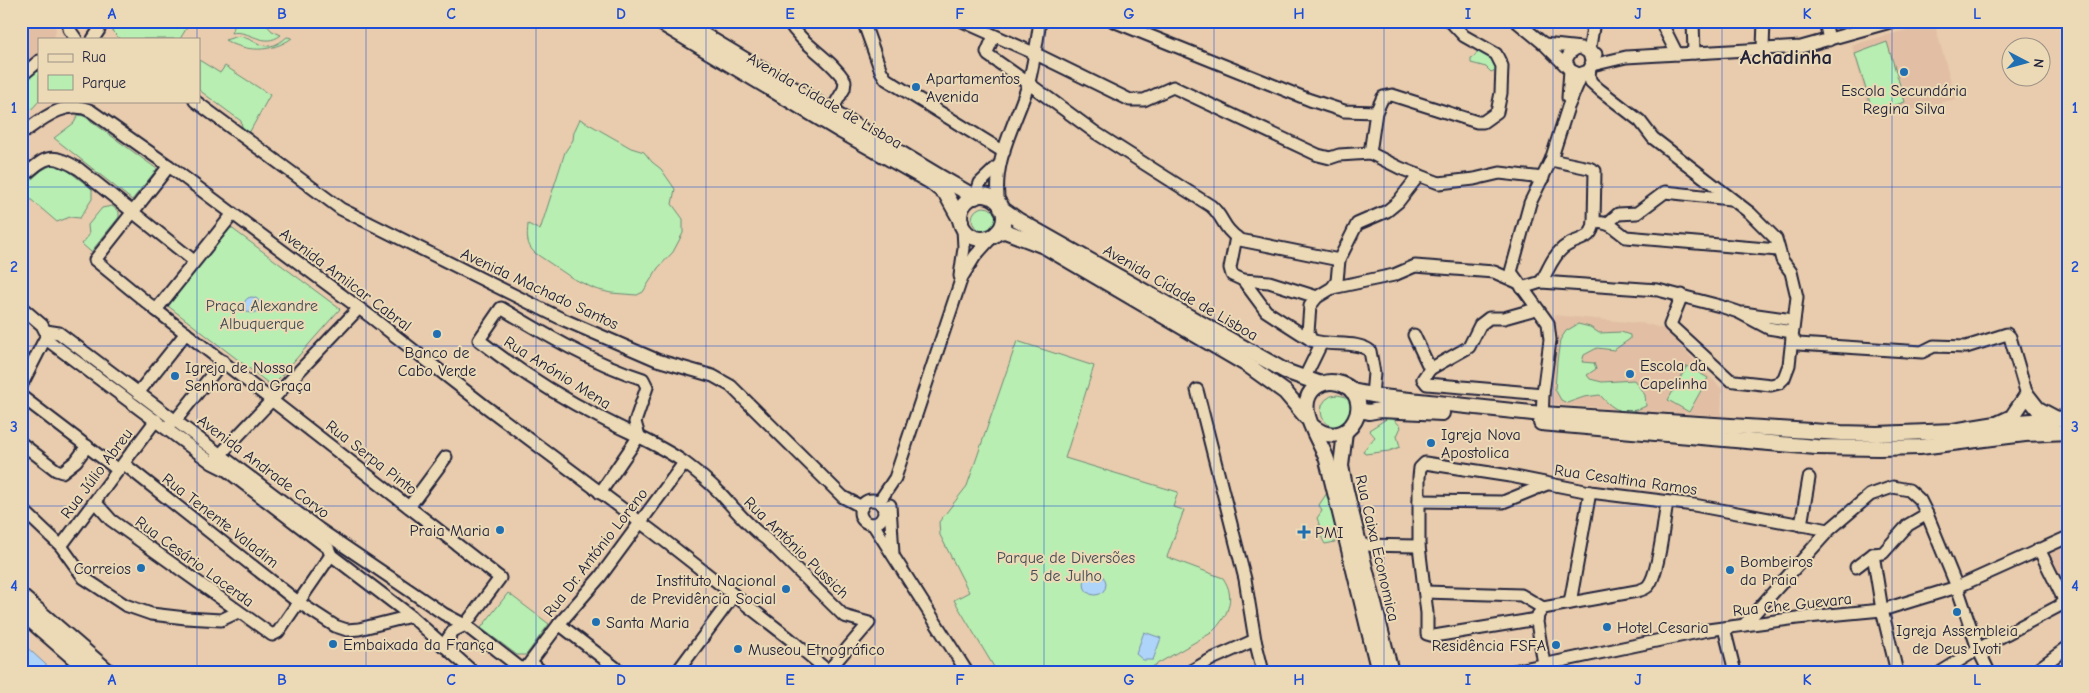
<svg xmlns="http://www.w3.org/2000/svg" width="2089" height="693" font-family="'Comic Neue',sans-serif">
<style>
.built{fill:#e2bfa4}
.green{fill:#b8eeb1;stroke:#6d8876}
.water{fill:#afd4f9;stroke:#778dad}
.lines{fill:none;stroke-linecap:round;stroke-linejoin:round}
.minor-casing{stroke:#22223b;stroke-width:15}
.major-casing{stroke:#22223b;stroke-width:18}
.minor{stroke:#ecdab7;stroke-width:11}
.major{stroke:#ecdab7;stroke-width:14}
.grid{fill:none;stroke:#1d4ed8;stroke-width:1;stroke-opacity:0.55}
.poi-dot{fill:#1f6fb2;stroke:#ecdab7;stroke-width:2}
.labels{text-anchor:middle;stroke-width:4;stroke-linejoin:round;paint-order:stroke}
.poi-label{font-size:16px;fill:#22223b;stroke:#ecdab7;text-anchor:start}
.street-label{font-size:16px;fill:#22223b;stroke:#ecdab7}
.park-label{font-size:16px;fill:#404b53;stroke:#ecdab7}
.district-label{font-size:21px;font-weight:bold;fill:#22223b;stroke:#ecdab7}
.neatline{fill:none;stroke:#1d4ed8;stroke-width:2}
.grid-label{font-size:16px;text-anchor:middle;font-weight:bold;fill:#1d4ed8}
</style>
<rect width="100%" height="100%" fill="#e8ccad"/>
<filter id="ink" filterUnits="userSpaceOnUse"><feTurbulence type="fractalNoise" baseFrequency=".02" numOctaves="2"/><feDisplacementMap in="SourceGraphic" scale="10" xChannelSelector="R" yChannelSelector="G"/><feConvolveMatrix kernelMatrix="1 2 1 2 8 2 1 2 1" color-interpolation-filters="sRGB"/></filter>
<g filter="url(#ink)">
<g class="built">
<path d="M21,21H53L56,29L54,39H39V54L21,68Z"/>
<path d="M1934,22L1956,99L1894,114L1870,115L1852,45Z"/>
<path d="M1554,315L1648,324L1664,329L1722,389L1721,416L1550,404L1557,333Z"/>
<path d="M2068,543V585L2062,588L2045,552Z"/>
</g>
<g class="green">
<path d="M109,21H185L189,24L180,39H120L113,32Z"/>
<path d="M237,21H263L272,31L281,35C263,49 250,29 231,33Z"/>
<path d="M239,36C259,40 265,56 287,37L292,38C271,53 246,52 225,40Z"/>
<path d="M1887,42L1905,102L1873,112L1855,54Z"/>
<path d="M1478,50L1493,55L1498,66L1496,70L1491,72L1486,67L1471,63V58L1475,56Z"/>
<path d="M199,60L220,73L225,66L270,95L248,135L243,132L241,121L199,90Z"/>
<path d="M39,65V101L30,111L21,114V80Z"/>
<path d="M78,115L84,116L157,169L132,200L54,138L74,123Z"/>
<path d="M580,119L631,148L644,152L652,162L661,169L675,189L672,204L683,219V233L673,252L658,268L643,292L637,295L611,293L595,289L572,278L535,253C526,245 527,236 528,224L540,230L565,152L573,140L574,132Z"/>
<path d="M52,165L66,169L92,189V199L80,218L70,217L57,222L21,191V189L42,170Z"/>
<path d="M112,206L119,212V217L91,252L82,244L89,235L88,225L102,208Z"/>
<circle cx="984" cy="219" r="12"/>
<path d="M230,227L340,309L272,386L168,306Z"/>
<path d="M1578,324L1590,327L1599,333L1621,332L1630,335V339L1614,350L1597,348L1584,355L1582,362L1594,363L1596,369L1587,375L1590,379L1602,382L1634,380L1645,395L1646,406C1625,416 1615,412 1600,395L1584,397L1567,403L1561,400L1555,389L1557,362L1560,340L1566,331Z"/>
<path d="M1017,341L1094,366L1065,458L1178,492L1173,507L1184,510L1167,557L1223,578C1237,598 1227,618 1211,633L1143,672H999L994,667L954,600L969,592L940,535L939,522L967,486Z"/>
<path d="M1687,366L1708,378L1689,412L1668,400Z"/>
<circle cx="1337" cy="411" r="16"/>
<path d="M1391,416L1401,427L1397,436L1400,447L1389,451L1365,454L1363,451L1375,437L1369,430Z"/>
<path d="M1331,487L1341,537L1335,542L1325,544C1320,537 1321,527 1317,518L1322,511L1319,505Z"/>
<path d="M508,593L549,624L526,655H517L481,628Z"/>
</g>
<g class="water">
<circle cx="252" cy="305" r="8"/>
<circle cx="1095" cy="584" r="11"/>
<path d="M1144,632L1161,638L1153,660H1143L1136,654Z"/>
<path d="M21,642L54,672H21Z"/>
</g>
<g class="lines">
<g class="minor-casing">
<g id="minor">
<path d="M70,21L69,29L76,39"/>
<path d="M788,21C803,46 830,57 845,81L844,89L831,111"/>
<path d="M863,21L881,71L886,79L1004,152"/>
<path d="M962,21L1036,54L1130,100H1144L1173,87L1318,155L1330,158L1339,155L1370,153L1400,168L1439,183L1474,179L1500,173L1543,178"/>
<path d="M1113,21L1310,100L1344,111L1376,112"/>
<path d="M1516,21L1544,44L1570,70L1579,74L1588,71L1592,65L1589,53L1594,21"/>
<path d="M1665,21L1664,28L1677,54"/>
<path d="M1693,21L1694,53"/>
<path d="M1825,21L1829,40"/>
<path d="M994,36L987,52L988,55L1028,83L1096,133L1211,206C1224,217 1222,228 1240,240L1339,260"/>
<path d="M93,39L99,30V21"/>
<path d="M1544,44L1581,48L1589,53L1596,54"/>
<path d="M1763,48L1764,21"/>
<path d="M1592,65L1626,57L1801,47L1894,21"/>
<path d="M1590,68L1589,76L1591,82L1600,90L1640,121L1653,138L1750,213L1776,239L1782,260L1791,272L1797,297L1792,338L1798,344L1922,352L1934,346L1966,347L2007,334L2010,337L2027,395"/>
<path d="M21,76L39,61"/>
<path d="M1568,98L1570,70L1566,60L1570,53L1577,48"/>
<path d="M195,101L341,209L562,319L657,360L713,376L731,386L843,497L862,507"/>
<path d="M21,134C41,120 66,98 91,111L169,166L371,317L485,406L656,534L790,639L829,672"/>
<path d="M1370,153L1376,112L1383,97L1392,95L1477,122H1483L1497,112L1501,93L1502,66L1496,54L1464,36L1450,21"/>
<path d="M1551,160L1589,168L1595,171L1594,222C1612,223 1612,227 1626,237L1778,250"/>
<path d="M21,178C46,157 49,151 79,169L194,261"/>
<path d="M975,197L980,183L999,165"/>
<path d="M999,204C991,161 1017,122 1029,82C1034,62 1037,42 1040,21"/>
<path d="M232,215L156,310C272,399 386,489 500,578L465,625L453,631L443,646"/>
<path d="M1608,223L1618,214L1637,213L1665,192L1730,199"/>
<path d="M1236,237L1230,268L1232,275L1243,280"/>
<path d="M960,276L964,248L963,228"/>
<path d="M1541,282C1548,271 1552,257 1563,248C1577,237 1592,242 1594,222"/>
<path d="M1332,288L1394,275L1415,266L1494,272L1517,282"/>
<path d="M1522,288L1541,282L1658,290L1720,306L1738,312L1768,328L1792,332"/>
<path d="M1682,295L1670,325L1730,380L1735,381L1771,385L1779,383L1784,378L1789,365L1792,338"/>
<path d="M21,307L42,325L47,335L21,386"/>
<path d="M156,310L95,260L169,166"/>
<path d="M1743,313L1793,320"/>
<path d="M46,331L59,333L319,529L444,614L465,625L524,671"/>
<path d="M1414,335L1430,369L1423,379L1427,384L1543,394"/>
<path d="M46,339L212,463L226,470L328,548L331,555L411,616L473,672"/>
<path d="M1311,340L1266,311L1243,280L1269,282L1317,297"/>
<path d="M1430,369L1469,347L1480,325L1489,318H1504L1536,309"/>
<path d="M1304,379L1321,344"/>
<path d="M1197,390L1245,579L1255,640L1263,672"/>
<path d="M138,393L186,333"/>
<path d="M21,396L118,470"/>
<path d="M1372,396L1374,373L1370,351C1357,340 1329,347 1311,340L1308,332L1310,306L1317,297L1332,288L1337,281L1339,260L1357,224L1387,211L1398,202L1419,175"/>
<path d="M1542,422L1543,394L1550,340L1548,323L1511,272L1530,203L1551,160L1568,107L1582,74"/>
<path d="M170,424L175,421L223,361"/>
<path d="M639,436L635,422L647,387L643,379C593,363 546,335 501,308L479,340C517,370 558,396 601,418C629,433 659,444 685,463C697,472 710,483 720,493C735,509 748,526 766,539L844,616L869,623L828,671"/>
<path d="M21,443L56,470L62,472L76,461L87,446"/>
<path d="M216,459L359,308"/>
<path d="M124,464L298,602L335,626L347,630L359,629L411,616"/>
<path d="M600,493L639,436"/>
<circle cx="872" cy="512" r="12"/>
<path d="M1419,501L1503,502L1547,484"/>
<path d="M95,502L111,520L272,635L278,632L331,555"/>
<path d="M879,502L895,478L962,277L975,256L993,236"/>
<path d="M890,505L893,554"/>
<path d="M409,507L446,457"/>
<path d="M21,508L61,546L84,578L125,605L151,614L186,618L221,620L238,612"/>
<path d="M873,524L967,672"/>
<path d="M1801,525L1809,478"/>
<path d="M1359,545L1419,546"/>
<path d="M61,546L156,420"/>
<path d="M1873,554L1882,610L1897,672"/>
<path d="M1856,567L1873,554L1883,553L1908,525L1927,514"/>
<path d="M1425,592L1521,595L1543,608"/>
<path d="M1570,603L1590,492"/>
<path d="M1537,619L1434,636L1427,634V613L1419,546V477L1420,468L1425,463L1510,476L1590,492L1694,505L1829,530"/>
<path d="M559,624L621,672"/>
<path d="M1744,625L1829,530L1870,495L1893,487L1909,490L1920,500L1927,514L1957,587L1978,649L1989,672"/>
<path d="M1724,628L1735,672"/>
<path d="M531,662L542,672"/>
<path d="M1544,664L1537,622L1538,615L1543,608L1637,591C1641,590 1645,589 1648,586C1659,574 1664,520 1667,502"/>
<path d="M523,672L559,624L600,577L684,463"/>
<path d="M677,672L734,595"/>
<path d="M1189,672L1212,659L1255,640"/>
<path d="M1509,672L1708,630L1797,618L1882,610L1957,587L2068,537"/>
<path d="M1941,672L1978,649L2059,606L2064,600L2039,549"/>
<path d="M2034,672L2068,647"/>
</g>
</g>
<g class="major-casing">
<g id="major">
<path d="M658,21L841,131L931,182L946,194L961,221"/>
<path d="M680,21L940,177L975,197"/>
<circle cx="982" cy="217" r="22"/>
<path d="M1001,208L1018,220L1285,371L1321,384"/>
<path d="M998,232L1005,231L1044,246L1249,366L1285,392L1307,418"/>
<path d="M1352,391L1382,397L1542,414L1841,433L1877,434L1953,431L1996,424L2068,418"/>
<path d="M1359,410L1369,412L1380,410L1442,413"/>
<path d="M1541,423L1816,447L1879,448L1920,447L2025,434L2068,432"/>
<path d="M1999,423L2012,417L2027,395L2038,409L2055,418"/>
<path d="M1311,425C1350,459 1380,393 1338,383C1331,381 1323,382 1316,387C1292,405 1320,439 1327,460L1379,672"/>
<path d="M1345,432L1341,466L1346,491L1391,672"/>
<path d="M21,596L109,672"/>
<path d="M21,612L90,672"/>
</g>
</g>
<use href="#minor" class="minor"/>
<use href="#major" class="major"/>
</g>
</g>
<path class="grid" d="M197,21V39M366,21V672M536,21V672M706,21V672M875,21V672M1044,21V672M1214,21V672M1384,21V672M1553,21V672M1722,21V672M1892,21V672M197,101V672M21,187H2068M21,346H2068M21,506H2068"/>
<g class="poi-dot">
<circle cx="1904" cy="72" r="5"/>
<circle cx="916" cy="87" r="5"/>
<circle cx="437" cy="334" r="5"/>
<circle cx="1630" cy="374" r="5"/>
<circle cx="175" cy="376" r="5"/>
<circle cx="1431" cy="443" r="5"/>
<circle cx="500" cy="530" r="5"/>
<path d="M1301.5 524.5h5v5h5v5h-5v5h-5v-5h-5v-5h5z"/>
<circle cx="141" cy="568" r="5"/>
<circle cx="1730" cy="570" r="5"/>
<circle cx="786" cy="589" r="5"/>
<circle cx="1957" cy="612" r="5"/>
<circle cx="596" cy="622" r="5"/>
<circle cx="1607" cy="627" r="5"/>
<circle cx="333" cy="644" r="5"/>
<circle cx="1556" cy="645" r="5"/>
<circle cx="738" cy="649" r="5"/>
</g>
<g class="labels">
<g class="poi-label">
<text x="926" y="84">Apartamentos<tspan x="926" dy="18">Avenida</tspan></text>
<text x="1904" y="96" text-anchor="middle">Escola Secundária<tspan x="1904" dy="18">Regina Silva</tspan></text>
<text x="437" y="358" text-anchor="middle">Banco de<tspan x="437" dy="18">Cabo Verde</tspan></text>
<text x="1640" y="371">Escola da<tspan x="1640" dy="18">Capelinha</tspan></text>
<text x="185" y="373">Igreja de Nossa<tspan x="185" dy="18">Senhora da Graça</tspan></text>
<text x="1441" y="440">Igreja Nova<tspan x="1441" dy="18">Apostolica</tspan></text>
<text x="490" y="536" text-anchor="end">Praia Maria</text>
<text x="1315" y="538">PMI</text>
<text x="1740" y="567">Bombeiros<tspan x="1740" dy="18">da Praia</tspan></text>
<text x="131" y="574" text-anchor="end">Correios</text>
<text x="776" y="586" text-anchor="end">Instituto Nacional<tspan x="776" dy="18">de Previdência Social</tspan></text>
<text x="606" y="628">Santa Maria</text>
<text x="1617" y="633">Hotel Cesaria</text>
<text x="1957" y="636" text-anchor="middle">Igreja Assembleia<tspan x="1957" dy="18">de Deus Ivoti</tspan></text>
<text x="343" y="650">Embaixada da França</text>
<text x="1546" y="651" text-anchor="end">Residência FSFA</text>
<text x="748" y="655">Museou Etnográfico</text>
</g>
<g class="street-label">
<text transform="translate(825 100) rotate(30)" y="6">Avenida Cidade de Lisboa</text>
<text transform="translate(346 279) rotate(37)" y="6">Avenida Amilcar Cabral</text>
<text transform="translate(540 288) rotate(25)" y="6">Avenida Machado Santos</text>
<text transform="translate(1181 292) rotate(30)" y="6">Avenida Cidade de Lisboa</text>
<text transform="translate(558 372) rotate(32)" y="6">Rua Anónio Mena</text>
<text transform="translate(372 457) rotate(38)" y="6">Rua Serpa Pinto</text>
<text transform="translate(264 466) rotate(37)" y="6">Avenida Andrade Corvo</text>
<text transform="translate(96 473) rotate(-53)" y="6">Rua Júlio Abreu</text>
<text transform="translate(1626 479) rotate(8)" y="6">Rua Cesaltina Ramos</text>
<text transform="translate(221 520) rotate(38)" y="6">Rua Tenente Valadim</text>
<text transform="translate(797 547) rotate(44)" y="6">Rua António Pussich</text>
<text transform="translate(1378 548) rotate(77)" y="6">Rua Caixa Economica</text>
<text transform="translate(595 552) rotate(-52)" y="6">Rua Dr. António Loreno</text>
<text transform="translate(195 561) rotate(36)" y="6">Rua Cesário Lacerda</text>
<text transform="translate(1792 604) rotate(-6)" y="6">Rua Che Guevara</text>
</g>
<g class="park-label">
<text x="262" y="311">Praça Alexandre<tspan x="262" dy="18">Albuquerque</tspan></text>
<text x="1066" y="563">Parque de Diversões<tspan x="1066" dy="18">5 de Julho</tspan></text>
</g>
<g class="district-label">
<text x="1786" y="64">Achadinha</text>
</g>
</g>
<rect width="2089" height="693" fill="none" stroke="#ecdab7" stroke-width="55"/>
<rect x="38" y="38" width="162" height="65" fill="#ecdab7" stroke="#9b9085"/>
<rect x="48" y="54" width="25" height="8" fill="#ecdab7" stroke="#9b9085"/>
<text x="82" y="62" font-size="15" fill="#22223b">Rua</text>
<rect x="48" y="75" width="25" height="15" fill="#b8eeb1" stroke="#9b9085"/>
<text x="82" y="88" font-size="15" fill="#22223b">Parque</text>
<g transform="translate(2026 62) rotate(96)"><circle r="24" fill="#ecdab7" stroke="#9b9085"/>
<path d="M0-4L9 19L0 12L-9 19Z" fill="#1f6fb2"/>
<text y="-8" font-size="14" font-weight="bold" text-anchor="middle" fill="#22223b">N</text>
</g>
<rect x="28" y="28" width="2034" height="638" class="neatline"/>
<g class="grid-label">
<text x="112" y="19">A</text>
<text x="282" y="19">B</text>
<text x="451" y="19">C</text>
<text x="621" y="19">D</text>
<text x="790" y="19">E</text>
<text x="960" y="19">F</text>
<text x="1129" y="19">G</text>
<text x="1299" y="19">H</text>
<text x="1468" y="19">I</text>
<text x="1638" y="19">J</text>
<text x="1807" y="19">K</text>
<text x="1977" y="19">L</text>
<text x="14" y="113">1</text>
<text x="2075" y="113">1</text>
<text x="14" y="272">2</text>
<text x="2075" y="272">2</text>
<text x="14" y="432">3</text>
<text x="2075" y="432">3</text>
<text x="14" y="591">4</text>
<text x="2075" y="591">4</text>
<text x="112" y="685">A</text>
<text x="282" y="685">B</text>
<text x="451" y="685">C</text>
<text x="621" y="685">D</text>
<text x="790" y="685">E</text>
<text x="960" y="685">F</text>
<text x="1129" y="685">G</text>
<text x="1299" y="685">H</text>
<text x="1468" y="685">I</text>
<text x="1638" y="685">J</text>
<text x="1807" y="685">K</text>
<text x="1977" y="685">L</text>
</g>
</svg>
